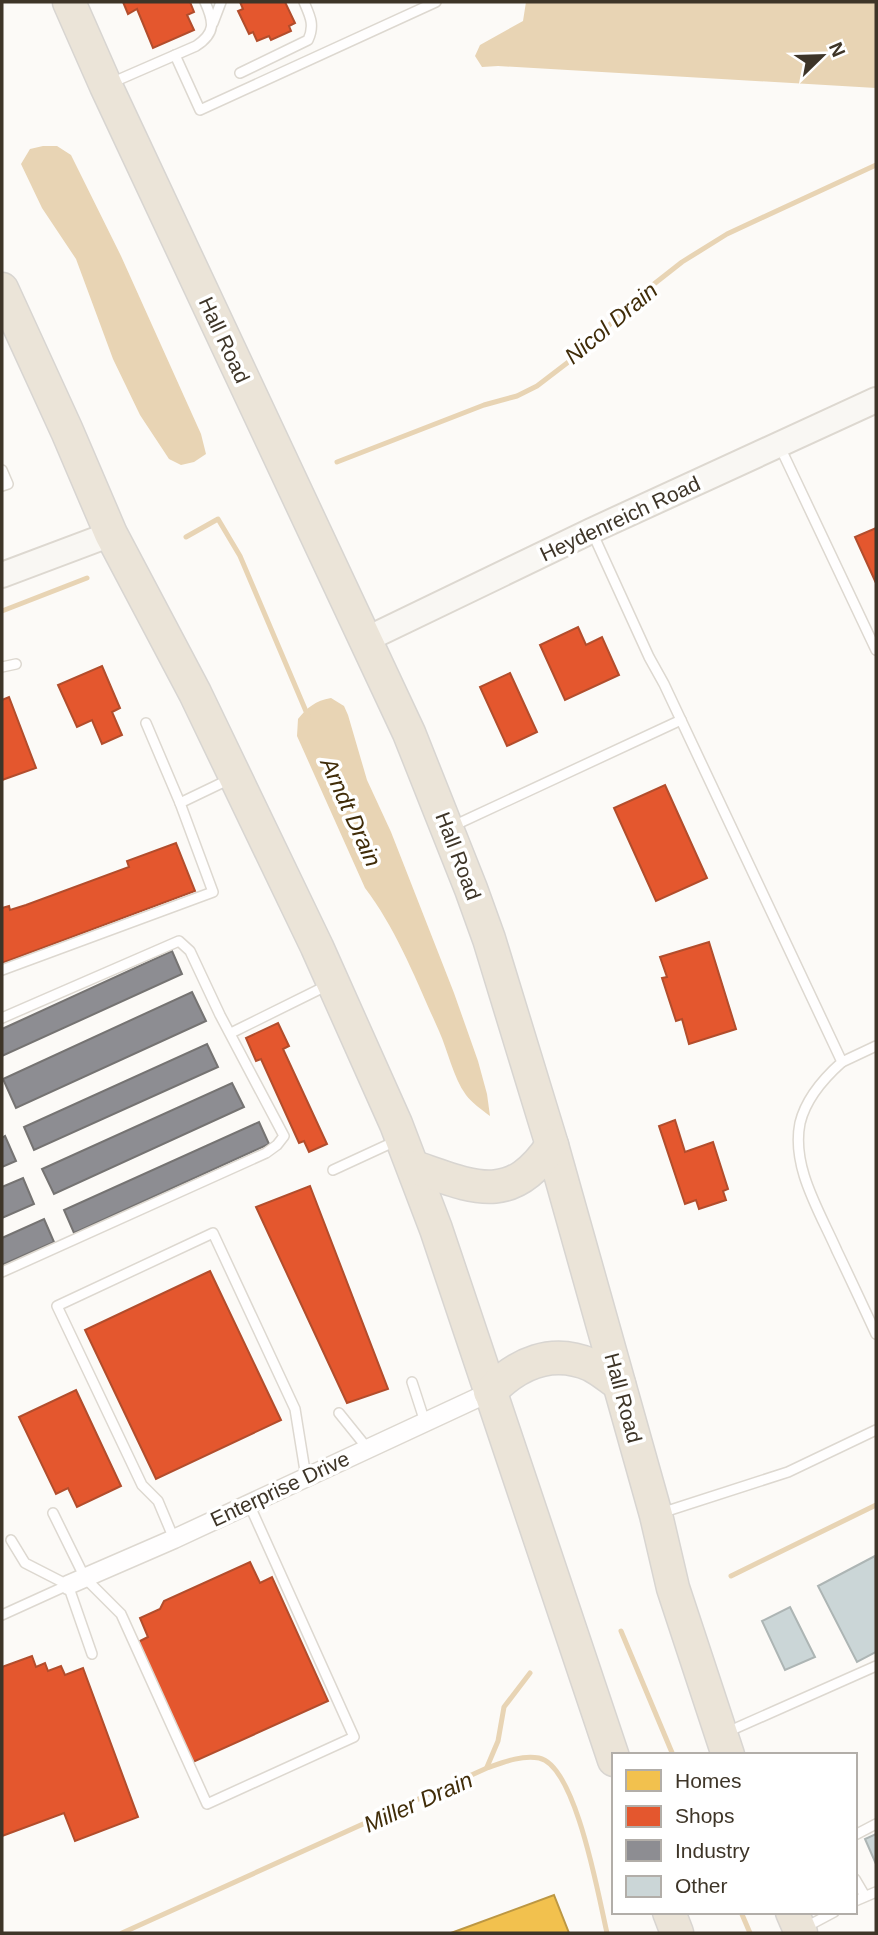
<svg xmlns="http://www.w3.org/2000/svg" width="878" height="1935" font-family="Arial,sans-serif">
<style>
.water{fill:#e8d4b4}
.homes{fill:#f2c14e;stroke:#bc9743;stroke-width:2}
.shops{fill:#e4572e;stroke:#b24d2c;stroke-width:2}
.industry{fill:#8d8d92;stroke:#757372;stroke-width:2}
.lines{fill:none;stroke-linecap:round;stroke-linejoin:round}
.stream{stroke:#e8d4b4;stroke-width:5}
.building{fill:#cbd6d7;stroke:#adb5b4;stroke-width:2}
.lane-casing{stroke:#ddd8d0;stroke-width:12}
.street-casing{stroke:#ddd8d0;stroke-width:21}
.secondary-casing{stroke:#ddd8d0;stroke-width:28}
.highway-casing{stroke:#d8d5d1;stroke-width:35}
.lane{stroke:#fffefe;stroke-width:9}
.street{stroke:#fffefe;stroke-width:18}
.secondary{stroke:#f9f7f3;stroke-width:24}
.highway{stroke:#ebe4d8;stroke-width:32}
.labels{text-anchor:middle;stroke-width:7;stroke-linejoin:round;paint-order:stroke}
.street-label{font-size:21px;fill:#3e3528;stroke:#fff}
.water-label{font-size:23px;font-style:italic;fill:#402c08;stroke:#fff}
</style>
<rect width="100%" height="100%" fill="#fcfaf7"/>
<g class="water">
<path d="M526,2H876V88L498,66L482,67L475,56L480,45L523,21Z"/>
<path d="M43,146H57L71,155L121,256L201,434L206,454L194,462L181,465L169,459L140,415L113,359L76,259L42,208L21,164L30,149Z"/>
<path d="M331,698L344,706L348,715L367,780L391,832L454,993L478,1061L487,1094L490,1116C482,1110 472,1103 466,1095C453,1077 448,1051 439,1031C417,982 397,930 365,888L297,736L298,719C308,707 315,701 331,698Z"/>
</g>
<path class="homes" d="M554,1895L569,1933H451Z"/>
<g class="shops">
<path d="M123,2H190L194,12L187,15L194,30L153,48L137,9L128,14Z"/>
<path d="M240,2H285L295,23L289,26L291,31L271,40L269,36L257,41L253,32L249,34L238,11L243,9Z"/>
<path d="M876,528V583L855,537Z"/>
<path d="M578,627L586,645L602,637L619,675L565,700L540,645Z"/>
<path d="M102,666L120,708L112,712L122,735L102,744L92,720L77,727L58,685Z"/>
<path d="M510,673L537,732L507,746L480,687Z"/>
<path d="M9,697L36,768L2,780V700Z"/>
<path d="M665,785L707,878L656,901L614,808Z"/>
<path d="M176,843L195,891L2,963V908L9,906L10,910L26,905L129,867L127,861Z"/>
<path d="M709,942L736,1029L689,1044L682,1019L676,1021L662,978L667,977L660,957Z"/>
<path d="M278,1023L289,1046L283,1049L327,1144L309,1152L304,1141L299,1143L261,1059L256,1061L246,1038Z"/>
<path d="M675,1120L685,1152L713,1142L728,1189L723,1191L726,1200L699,1209L696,1200L685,1204L659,1126Z"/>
<path d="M310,1186L388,1389L347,1403L256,1207Z"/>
<path d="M210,1271L281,1420L156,1479L85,1330Z"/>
<path d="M76,1390L121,1486L77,1507L68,1488L56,1494L19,1417Z"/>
<path d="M250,1562L260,1583L272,1577L328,1701L193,1762L138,1642L148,1637L140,1618L160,1609L164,1601Z"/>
<path d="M32,1656L36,1667L45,1663L48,1671L61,1666L65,1675L83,1668L138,1817L75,1841L64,1813L2,1836V1667Z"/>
</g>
<g class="industry">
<path d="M172,951L182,974L2,1056V1029Z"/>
<path d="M192,992L206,1021L16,1108L3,1079Z"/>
<path d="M207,1044L218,1067L34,1150L24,1127Z"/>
<path d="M232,1083L244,1107L54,1194L42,1169Z"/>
<path d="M259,1122L269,1144L74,1233L64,1210Z"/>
<path d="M5,1136L16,1161L2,1167V1138Z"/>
<path d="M23,1178L34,1204L2,1218V1187Z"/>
<path d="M44,1219L54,1242L2,1265V1238Z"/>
</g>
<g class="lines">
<g class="stream">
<path d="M337,462L484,405L517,396L537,386L571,360L654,284L682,262L727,234L876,165"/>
<path d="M186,537L218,519L240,556L308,716"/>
<path d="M2,611L87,578"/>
<path d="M731,1576L876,1505"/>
<path d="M621,1631L673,1755"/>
<path d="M487,1767L498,1741L504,1707L530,1673"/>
<path d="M741,1912L750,1933"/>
<path d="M122,1933L487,1768C504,1762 521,1755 539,1758C576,1765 599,1899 607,1933"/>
</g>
</g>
<g class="building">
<path d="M875,1556L876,1652L857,1662L818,1586Z"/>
<path d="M790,1607L815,1657L785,1670L762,1621Z"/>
<path d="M876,1834V1864L865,1839Z"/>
</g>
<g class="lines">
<g class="lane-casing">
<g id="lane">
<path d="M213,23L221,2"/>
<path d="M175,55L200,110L436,2"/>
<path d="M240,73L308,40C315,25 310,16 304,2"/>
<path d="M111,83L196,46C216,33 214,22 205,2"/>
<path d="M780,447L876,650"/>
<path d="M2,470L8,484L2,486"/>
<path d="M592,532L649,657L664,684L842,1062C824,1078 806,1098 800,1123C791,1167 820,1212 837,1251C850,1278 863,1306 876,1334"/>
<path d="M2,667L16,664"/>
<path d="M180,803L230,779"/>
<path d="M453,826L681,720"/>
<path d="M2,970L213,892L180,803L146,723"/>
<path d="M2,1018L179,941L190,951L220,1015L284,1136L277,1145L266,1153L2,1272"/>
<path d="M231,1033L328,985"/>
<path d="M842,1062L876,1046"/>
<path d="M333,1170L398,1140"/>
<path d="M412,1382L425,1422"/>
<path d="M339,1413L368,1449"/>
<path d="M53,1513L85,1578L121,1614L207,1804L354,1737L249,1504"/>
<path d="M661,1513L788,1472L876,1430"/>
<path d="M174,1539L158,1501L142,1485L57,1306L213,1233L295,1409L306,1477"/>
<path d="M11,1540L25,1563L68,1585L92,1654"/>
<path d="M2,1615L68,1585"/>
<path d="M725,1733L876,1666"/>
<path d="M855,1835L876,1824"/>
<path d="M855,1879L865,1896"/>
<path d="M855,1901L876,1892"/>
<path d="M804,1928L834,1912"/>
</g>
</g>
<g class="street-casing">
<path id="street" d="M68,1585L174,1539L490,1392"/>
</g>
<g class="secondary-casing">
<g id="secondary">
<path d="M2,575L111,534"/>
<path d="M365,640L591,531L876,400"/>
</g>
</g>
<g class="highway-casing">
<g id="highway">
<path d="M69,2L106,86L409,733L471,889L489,939L552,1145L656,1515L673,1588L728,1755"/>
<path d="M2,289L67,431L111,534L195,693L317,947L396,1124L436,1229L614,1760"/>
<path d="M414,1167C473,1187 511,1207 552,1145"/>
<path d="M490,1392C518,1363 552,1348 591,1365C601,1370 610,1378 619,1384"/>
<path d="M669,1912L677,1933"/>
<path d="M792,1912L801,1933"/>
</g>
</g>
<use href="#lane" class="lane"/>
<use href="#street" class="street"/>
<use href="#secondary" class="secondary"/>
<use href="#highway" class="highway"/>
</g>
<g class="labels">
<g class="street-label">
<text transform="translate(224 340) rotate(65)" y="7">Hall Road</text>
<text transform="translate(620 519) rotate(-25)" y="7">Heydenreich Road</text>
<text transform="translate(458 856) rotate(69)" y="7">Hall Road</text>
<text transform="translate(623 1398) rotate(75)" y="7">Hall Road</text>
<text transform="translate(280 1489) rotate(-25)" y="7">Enterprise Drive</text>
</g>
<g class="water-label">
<text transform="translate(611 323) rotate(-40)" y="8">Nicol Drain</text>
<text transform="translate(351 812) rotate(66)" y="8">Arndt Drain</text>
<text transform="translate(418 1802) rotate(-24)" y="8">Miller Drain</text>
</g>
</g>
<rect width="878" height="1935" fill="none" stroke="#3e3528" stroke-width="7"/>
<rect x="612" y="1753" width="245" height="161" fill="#ffffff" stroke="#b2aea9" stroke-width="2"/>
<rect x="626" y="1770" width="35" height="21" fill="#f2c14e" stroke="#b2aea9" stroke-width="2"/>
<text x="675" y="1788" font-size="21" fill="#3e3528">Homes</text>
<rect x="626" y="1806" width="35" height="21" fill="#e4572e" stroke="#b2aea9" stroke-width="2"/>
<text x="675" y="1823" font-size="21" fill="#3e3528">Shops</text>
<rect x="626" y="1840" width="35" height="21" fill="#8d8d92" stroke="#b2aea9" stroke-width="2"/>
<text x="675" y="1858" font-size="21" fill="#3e3528">Industry</text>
<rect x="626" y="1876" width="35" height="21" fill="#cbd6d7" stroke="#b2aea9" stroke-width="2"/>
<text x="675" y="1893" font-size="21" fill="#3e3528">Other</text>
<g transform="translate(822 56) rotate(67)" stroke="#ffffff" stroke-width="5" paint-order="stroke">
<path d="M0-5L12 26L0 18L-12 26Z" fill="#3e3528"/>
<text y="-10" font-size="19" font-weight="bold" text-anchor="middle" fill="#3e3528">N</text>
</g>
</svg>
